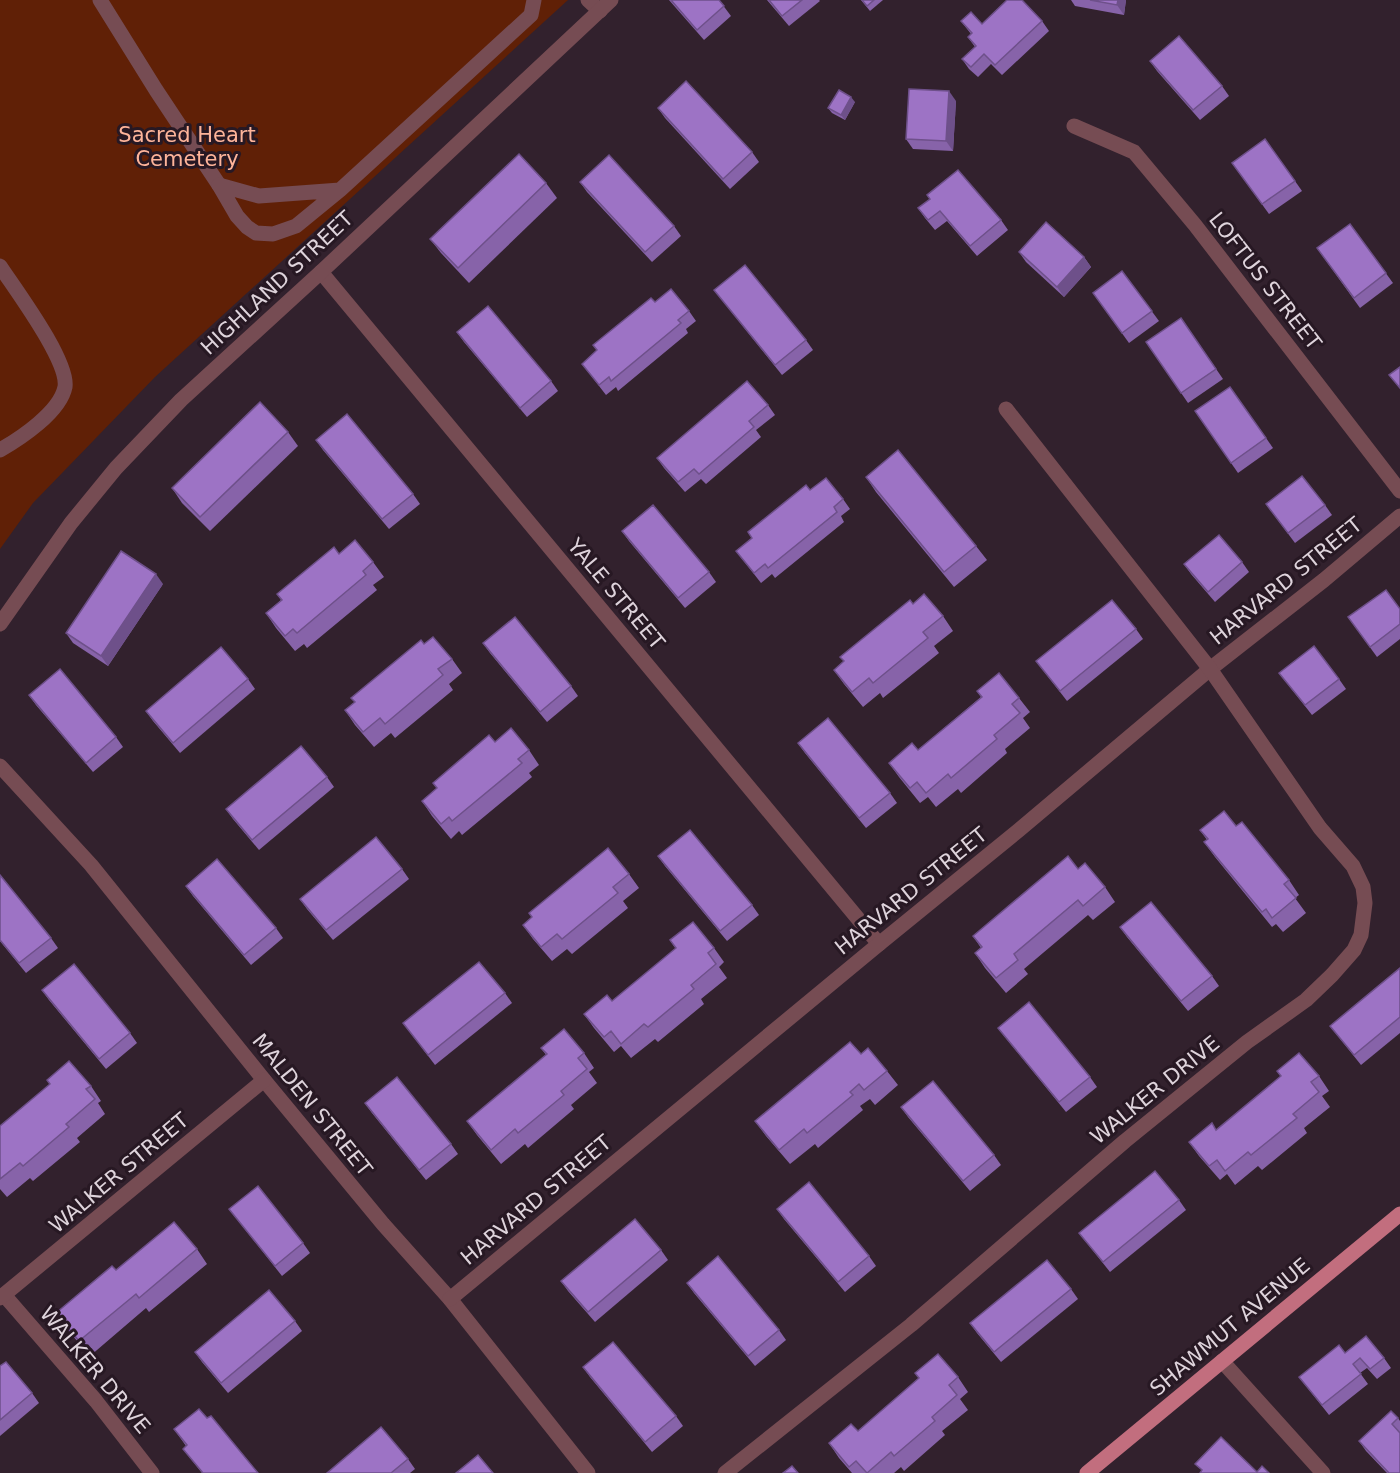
<svg xmlns="http://www.w3.org/2000/svg" width="1400" height="1473" font-family="'DejaVu Sans',sans-serif">
<style>
.green{fill:#602006}
.lines{fill:none;stroke-linecap:round;stroke-linejoin:round}
.minor{stroke:#764c53;stroke-width:15}
.major{stroke:#c26e7e;stroke-width:15}
.wall{fill:#8763a9}
.shaded-wall{fill:#6e508a}
.building{fill:#9d73c5;stroke:#6e508a;stroke-width:1.5}
.labels{text-anchor:middle;stroke-width:6;stroke-linejoin:round;paint-order:stroke}
.park-label{font-size:21px;fill:#feb49a;stroke:#271823}
.street-label{font-size:21px;fill:#ded3db;stroke:#271823}
</style>
<rect width="100%" height="100%" fill="#32212d"/>
<path class="green" d="M0,0H568L155,377L33,503L0,549Z"/>
<g class="lines">
<g class="minor">
<path d="M100,0L156,90L219,185"/>
<path d="M588,0L600,11"/>
<path d="M1074,126L1134,152L1195,225L1400,491"/>
<path d="M340,190L259,196L219,185L237,216L247,227L256,233L273,234L296,226L340,190L531,15L534,0"/>
<path d="M0,266C15,289 69,361 65,387C60,412 21,438 0,450"/>
<path d="M321,272L879,944"/>
<path d="M0,624L71,523L116,468L181,400L321,272L611,0"/>
<path d="M0,766L91,865L264,1080L383,1224L450,1299L588,1473"/>
<path d="M4,1295L96,1401L152,1473"/>
<path d="M0,1298L264,1080"/>
<path d="M450,1299L879,944L1019,830L1210,669L1324,580L1400,516"/>
<path d="M1222,1361L1323,1473"/>
<path d="M725,1473L911,1325L1125,1141L1247,1042L1306,1000L1332,975L1354,950L1361,935L1365,903L1363,887L1353,866L1320,828L1210,669L1006,409"/>
</g>
<path class="major" d="M1087,1473L1400,1214"/>
</g>
<g class="wall">
<path d="M669,0H719L731,16L704,40Z"/>
<path d="M767,0H819L820,1L789,26Z"/>
<path d="M861,0H883L870,11Z"/>
<path d="M1071,0H1126L1124,15L1075,6Z"/>
<path d="M961,21L982,24L1042,21L1049,31L1002,75L991,64L978,77L969,69L962,59L975,47L968,37L971,34Z"/>
<path d="M1150,61L1222,86L1229,96L1200,120L1157,71Z"/>
<path d="M956,101L953,151L913,149L906,139Z"/>
<path d="M855,102L845,120L832,113L828,108Z"/>
<path d="M658,108L752,152L759,162L730,189L665,118Z"/>
<path d="M1232,163L1295,181L1302,191L1269,214Z"/>
<path d="M580,182L674,226L681,236L652,262L587,192Z"/>
<path d="M546,183L557,198L469,283L441,253L430,239Z"/>
<path d="M930,199L1001,220L1008,230L977,256L947,221L935,230L925,218L918,208Z"/>
<path d="M1350,224L1393,283L1360,308L1317,248Z"/>
<path d="M1019,252L1084,257L1091,267L1064,297L1026,262Z"/>
<path d="M1122,271L1159,321L1129,343L1093,293Z"/>
<path d="M714,290L806,340L813,350L782,375Z"/>
<path d="M655,302L689,311L696,321L686,329L688,333L618,391L616,387L606,395L582,364Z"/>
<path d="M1181,318L1223,379L1188,403L1146,342Z"/>
<path d="M457,332L551,381L558,391L527,417L464,342Z"/>
<path d="M1230,387L1273,448L1238,473L1195,411Z"/>
<path d="M768,405L775,415L756,430L761,437L706,484L701,479L685,492L664,468L657,458Z"/>
<path d="M288,432L298,446L210,531L182,503L172,488Z"/>
<path d="M316,440L413,494L420,504L389,529L323,450Z"/>
<path d="M866,477L976,546L987,560L954,587L876,492Z"/>
<path d="M810,490L843,499L850,509L841,516L844,522L775,578L772,574L761,583L736,551L752,538L748,532Z"/>
<path d="M1266,504L1325,505L1332,515L1295,543Z"/>
<path d="M622,531L709,572L716,582L685,608L629,541Z"/>
<path d="M339,554L373,562L384,577L373,585L377,590L307,648L304,644L295,651L276,628L266,613L281,600L277,594Z"/>
<path d="M1242,562L1249,572L1215,602L1191,574L1184,564Z"/>
<path d="M163,584L108,666L73,643L66,633Z"/>
<path d="M913,604L943,616L953,631L934,646L939,653L883,698L880,693L863,707L844,684L834,670Z"/>
<path d="M1400,609V639L1377,657L1348,617Z"/>
<path d="M1136,629L1143,639L1067,701L1036,661Z"/>
<path d="M483,643L571,686L578,696L547,722L490,653Z"/>
<path d="M424,644L452,659L462,673L449,684L453,690L395,738L391,733L374,747L355,725L345,710L355,702L351,698Z"/>
<path d="M1279,673L1339,679L1346,689L1312,715Z"/>
<path d="M248,679L255,689L180,753L153,721L146,711Z"/>
<path d="M977,691L1019,698L1030,712L1023,718L1030,728L1005,749L1007,753L961,793L958,789L936,807L928,797L920,803L899,777L889,763L918,750L981,697Z"/>
<path d="M29,695L116,737L123,747L93,772L36,705Z"/>
<path d="M495,742L529,750L539,765L529,773L532,777L462,835L459,831L451,839L432,816L422,801L437,788L433,783Z"/>
<path d="M798,743L890,793L897,803L866,828L805,753Z"/>
<path d="M327,777L334,787L259,850L233,819L226,809Z"/>
<path d="M1236,826L1289,880L1299,895L1295,898L1306,913L1283,932L1276,924L1272,927L1215,857L1204,842L1207,840L1200,830Z"/>
<path d="M658,856L752,905L759,915L727,941L665,866Z"/>
<path d="M402,869L409,879L333,940L307,909L300,899Z"/>
<path d="M1078,869L1105,887L1115,902L1093,920L1088,915L1024,969L1028,974L1006,993L985,968L975,953L981,948L973,936Z"/>
<path d="M629,874L639,888L623,901L628,908L572,954L567,949L552,961L533,939L523,925Z"/>
<path d="M0,875L51,938L58,948L26,973L0,941Z"/>
<path d="M186,886L276,928L283,938L251,965L193,896Z"/>
<path d="M1120,927L1212,976L1219,986L1188,1011L1127,937Z"/>
<path d="M670,940L714,948L724,962L719,967L727,978L701,999L704,1004L658,1042L655,1039L631,1058L621,1046L614,1052L594,1028L584,1014L612,1001L676,949Z"/>
<path d="M1400,968V1033L1361,1065L1330,1026Z"/>
<path d="M42,990L130,1033L137,1043L106,1069L49,1000Z"/>
<path d="M505,993L512,1003L435,1065L403,1023Z"/>
<path d="M998,1028L1090,1077L1097,1087L1066,1112L1005,1037Z"/>
<path d="M541,1048L584,1053L594,1068L589,1072L597,1083L571,1105L574,1109L528,1148L525,1144L501,1164L477,1135L467,1121L546,1055Z"/>
<path d="M861,1054L887,1071L898,1085L875,1105L870,1099L860,1106L863,1110L818,1148L815,1144L790,1164L766,1136L755,1121Z"/>
<path d="M1277,1071L1319,1076L1329,1091L1322,1096L1330,1107L1304,1128L1307,1133L1262,1170L1258,1166L1235,1185L1227,1174L1220,1180L1199,1156L1189,1142L1216,1130L1281,1077Z"/>
<path d="M47,1080L91,1086L101,1101L98,1103L105,1114L77,1138L80,1142L33,1181L30,1178L7,1197L0,1189V1126L50,1085Z"/>
<path d="M365,1103L451,1144L458,1154L426,1180L372,1113Z"/>
<path d="M901,1107L994,1155L1001,1165L970,1191L908,1117Z"/>
<path d="M1179,1200L1186,1210L1110,1272L1079,1233Z"/>
<path d="M229,1209L303,1243L310,1253L282,1276Z"/>
<path d="M777,1209L869,1256L876,1266L845,1292L784,1219Z"/>
<path d="M197,1249L207,1264L149,1312L146,1308L90,1356L66,1328L56,1313L116,1270Z"/>
<path d="M661,1250L668,1260L595,1322L568,1291L561,1281Z"/>
<path d="M687,1283L779,1330L786,1340L755,1366L694,1293Z"/>
<path d="M1071,1289L1078,1299L1001,1362L977,1333L970,1323Z"/>
<path d="M295,1321L302,1331L228,1393L202,1362L195,1352Z"/>
<path d="M1345,1353L1384,1358L1391,1368L1377,1379L1367,1368L1360,1373L1368,1384L1329,1415L1299,1377Z"/>
<path d="M0,1366L32,1393L39,1403L0,1436Z"/>
<path d="M583,1367L676,1416L683,1426L652,1452L590,1377Z"/>
<path d="M958,1377L968,1392L960,1399L968,1410L942,1431L945,1435L904,1471L901,1467L894,1473H852L839,1458L829,1443L858,1431Z"/>
<path d="M207,1418L258,1473H202L183,1449L186,1446L174,1429Z"/>
<path d="M1398,1418L1400,1421V1473H1387L1366,1451L1359,1441Z"/>
<path d="M408,1459L415,1469L410,1473H327Z"/>
</g>
<g class="shaded-wall">
<path d="M1118,0H1126L1124,15L1117,5Z"/>
<path d="M949,91L956,101L953,151L946,141Z"/>
<path d="M851,97L855,102L845,120L841,115Z"/>
<path d="M1084,257L1091,267L1064,297L1057,287Z"/>
<path d="M156,574L163,584L108,666L101,656Z"/>
</g>
<g class="building">
<path d="M671,0H719L724,6L697,30Z"/>
<path d="M769,0H802L782,16Z"/>
<path d="M862,0H874L867,6Z"/>
<path d="M1007,0H1022L1042,21L995,65L984,54L971,67L962,59L976,46L968,37L972,33L961,21L971,12L982,24Z"/>
<path d="M1090,0H1118L1117,5Z"/>
<path d="M1179,36L1222,86L1193,110L1150,61Z"/>
<path d="M686,81L752,152L723,179L658,108Z"/>
<path d="M909,89L949,91L946,141L906,139Z"/>
<path d="M839,90L851,97L841,115L828,108Z"/>
<path d="M1265,139L1295,181L1262,204L1232,163Z"/>
<path d="M519,154L546,183L458,268L430,239Z"/>
<path d="M609,155L674,226L645,252L580,182Z"/>
<path d="M958,170L1001,220L970,246L940,211L928,220L918,208L930,199L927,195Z"/>
<path d="M1046,222L1084,257L1057,287L1019,252Z"/>
<path d="M1350,224L1386,273L1354,298L1317,248Z"/>
<path d="M745,265L806,340L775,365L714,290Z"/>
<path d="M1122,271L1152,311L1122,333L1093,293Z"/>
<path d="M671,289L689,311L678,320L681,323L611,381L609,377L599,385L582,364L597,350L593,345L651,298L655,302Z"/>
<path d="M488,306L551,381L520,408L457,332Z"/>
<path d="M1181,318L1216,369L1181,393L1146,342Z"/>
<path d="M1400,367V388L1389,375Z"/>
<path d="M747,381L768,405L749,421L754,427L699,474L694,469L678,482L657,458Z"/>
<path d="M1230,387L1266,438L1231,463L1195,411Z"/>
<path d="M260,402L288,432L200,517L172,488Z"/>
<path d="M347,414L413,494L382,519L316,440Z"/>
<path d="M898,450L976,546L944,572L866,477Z"/>
<path d="M1302,476L1325,505L1288,533L1266,504Z"/>
<path d="M826,478L843,499L834,507L837,512L768,568L765,564L754,573L736,551L752,538L748,532L806,485L810,490Z"/>
<path d="M653,505L709,572L678,598L622,531Z"/>
<path d="M1219,535L1242,562L1208,592L1184,564Z"/>
<path d="M355,540L373,562L363,571L366,575L297,633L293,629L285,636L266,613L282,600L277,594L334,547L339,554Z"/>
<path d="M121,551L156,574L101,656L66,633Z"/>
<path d="M1386,590L1400,609V624L1370,647L1348,617Z"/>
<path d="M924,594L943,616L923,632L928,638L873,683L869,678L852,692L834,670L844,661L840,657L910,600L913,604Z"/>
<path d="M1112,600L1136,629L1060,691L1036,661Z"/>
<path d="M515,617L571,686L540,712L483,643Z"/>
<path d="M433,637L452,659L438,669L443,675L385,724L380,718L363,732L345,710L355,702L351,698L421,640L424,644Z"/>
<path d="M1314,646L1339,679L1305,705L1279,673Z"/>
<path d="M221,647L248,679L173,743L146,711Z"/>
<path d="M60,669L116,737L86,763L29,695Z"/>
<path d="M999,673L1019,698L1012,704L1020,713L994,735L997,739L951,778L948,774L926,793L917,782L910,788L889,763L912,743L918,750L982,697L977,691Z"/>
<path d="M828,718L890,793L859,818L798,743Z"/>
<path d="M511,728L529,750L518,759L522,763L452,821L449,817L441,824L422,801L437,788L433,783L489,735L495,742Z"/>
<path d="M301,746L327,777L252,840L226,809Z"/>
<path d="M1224,811L1236,826L1242,822L1289,880L1284,884L1296,898L1272,918L1266,909L1262,912L1204,842L1208,839L1200,830Z"/>
<path d="M690,830L752,905L720,931L658,856Z"/>
<path d="M376,837L402,869L326,930L300,899Z"/>
<path d="M608,848L629,874L613,887L618,893L562,939L557,934L541,947L523,925L532,917L529,913Z"/>
<path d="M1068,856L1078,869L1085,863L1105,887L1083,906L1078,900L1014,954L1018,960L996,978L975,953L982,947L973,936Z"/>
<path d="M217,859L276,928L244,955L186,886Z"/>
<path d="M0,875L51,938L19,963L0,940Z"/>
<path d="M1151,902L1212,976L1181,1001L1120,927Z"/>
<path d="M693,922L714,948L708,953L716,964L691,985L694,989L648,1027L644,1024L621,1044L611,1031L604,1037L584,1014L607,995L612,1001L676,948L670,940Z"/>
<path d="M479,962L505,993L428,1055L403,1023Z"/>
<path d="M74,964L130,1033L99,1059L42,990Z"/>
<path d="M1400,968V1017L1354,1055L1330,1026Z"/>
<path d="M1029,1002L1090,1077L1059,1102L998,1028Z"/>
<path d="M564,1029L584,1053L578,1058L587,1069L561,1091L564,1095L518,1133L515,1129L491,1150L467,1121L547,1054L541,1048Z"/>
<path d="M850,1042L861,1054L868,1048L887,1071L864,1090L859,1084L850,1092L853,1095L807,1133L804,1129L779,1150L755,1121Z"/>
<path d="M1299,1053L1319,1076L1311,1082L1319,1092L1293,1114L1297,1118L1251,1155L1248,1152L1225,1171L1217,1160L1209,1166L1189,1142L1212,1123L1216,1130L1281,1076L1277,1071Z"/>
<path d="M69,1061L91,1086L86,1089L95,1099L66,1124L69,1127L23,1166L20,1163L0,1179V1126L50,1084L47,1080Z"/>
<path d="M397,1077L451,1144L419,1170L365,1103Z"/>
<path d="M933,1081L994,1155L963,1181L901,1107Z"/>
<path d="M1155,1171L1179,1200L1103,1262L1079,1233Z"/>
<path d="M809,1182L869,1256L838,1282L777,1209Z"/>
<path d="M258,1186L303,1243L275,1266L229,1209Z"/>
<path d="M635,1219L661,1250L588,1312L561,1281Z"/>
<path d="M174,1222L197,1249L139,1298L136,1294L79,1341L56,1313L112,1266L116,1270Z"/>
<path d="M718,1256L779,1330L748,1356L687,1283Z"/>
<path d="M1047,1260L1071,1289L994,1352L970,1323Z"/>
<path d="M269,1290L295,1321L221,1383L195,1352Z"/>
<path d="M1366,1336L1384,1358L1370,1369L1360,1358L1353,1364L1361,1374L1322,1405L1299,1377L1339,1345L1345,1353Z"/>
<path d="M613,1342L676,1416L645,1442L583,1367Z"/>
<path d="M938,1354L958,1377L949,1385L957,1395L932,1417L935,1421L894,1456L891,1452L867,1473L856,1461L849,1467L829,1443L851,1424L858,1431L919,1378L915,1373Z"/>
<path d="M6,1362L32,1393L0,1420V1366Z"/>
<path d="M199,1409L207,1418L211,1416L258,1473H203L183,1449L187,1445L174,1429Z"/>
<path d="M1391,1411L1398,1418L1392,1424L1400,1433V1473H1389L1359,1441Z"/>
<path d="M381,1427L408,1459L391,1473H327Z"/>
<path d="M1221,1437L1257,1472L1262,1466L1269,1473H1200L1202,1470L1195,1464Z"/>
<path d="M478,1455L493,1473H456Z"/>
<path d="M792,1466L798,1473H783Z"/>
</g>
<g class="labels">
<g class="park-label">
<text x="187" y="142">Sacred Heart<tspan x="187" dy="24">Cemetery</tspan></text>
</g>
<g class="street-label">
<text transform="translate(1265 281) rotate(52)" y="7">LOFTUS STREET</text>
<text transform="translate(277 283) rotate(-43)" y="7">HIGHLAND STREET</text>
<text transform="translate(1286 581) rotate(-39)" y="7">HARVARD STREET</text>
<text transform="translate(616 594) rotate(50)" y="7">YALE STREET</text>
<text transform="translate(911 891) rotate(-39)" y="7">HARVARD STREET</text>
<text transform="translate(1155 1090) rotate(-39)" y="7">WALKER DRIVE</text>
<text transform="translate(312 1105) rotate(51)" y="7">MALDEN STREET</text>
<text transform="translate(119 1173) rotate(-40)" y="7">WALKER STREET</text>
<text transform="translate(536 1200) rotate(-40)" y="7">HARVARD STREET</text>
<text transform="translate(1230 1327) rotate(-40)" y="7">SHAWMUT AVENUE</text>
<text transform="translate(95 1370) rotate(50)" y="7">WALKER DRIVE</text>
</g>
</g>
</svg>
